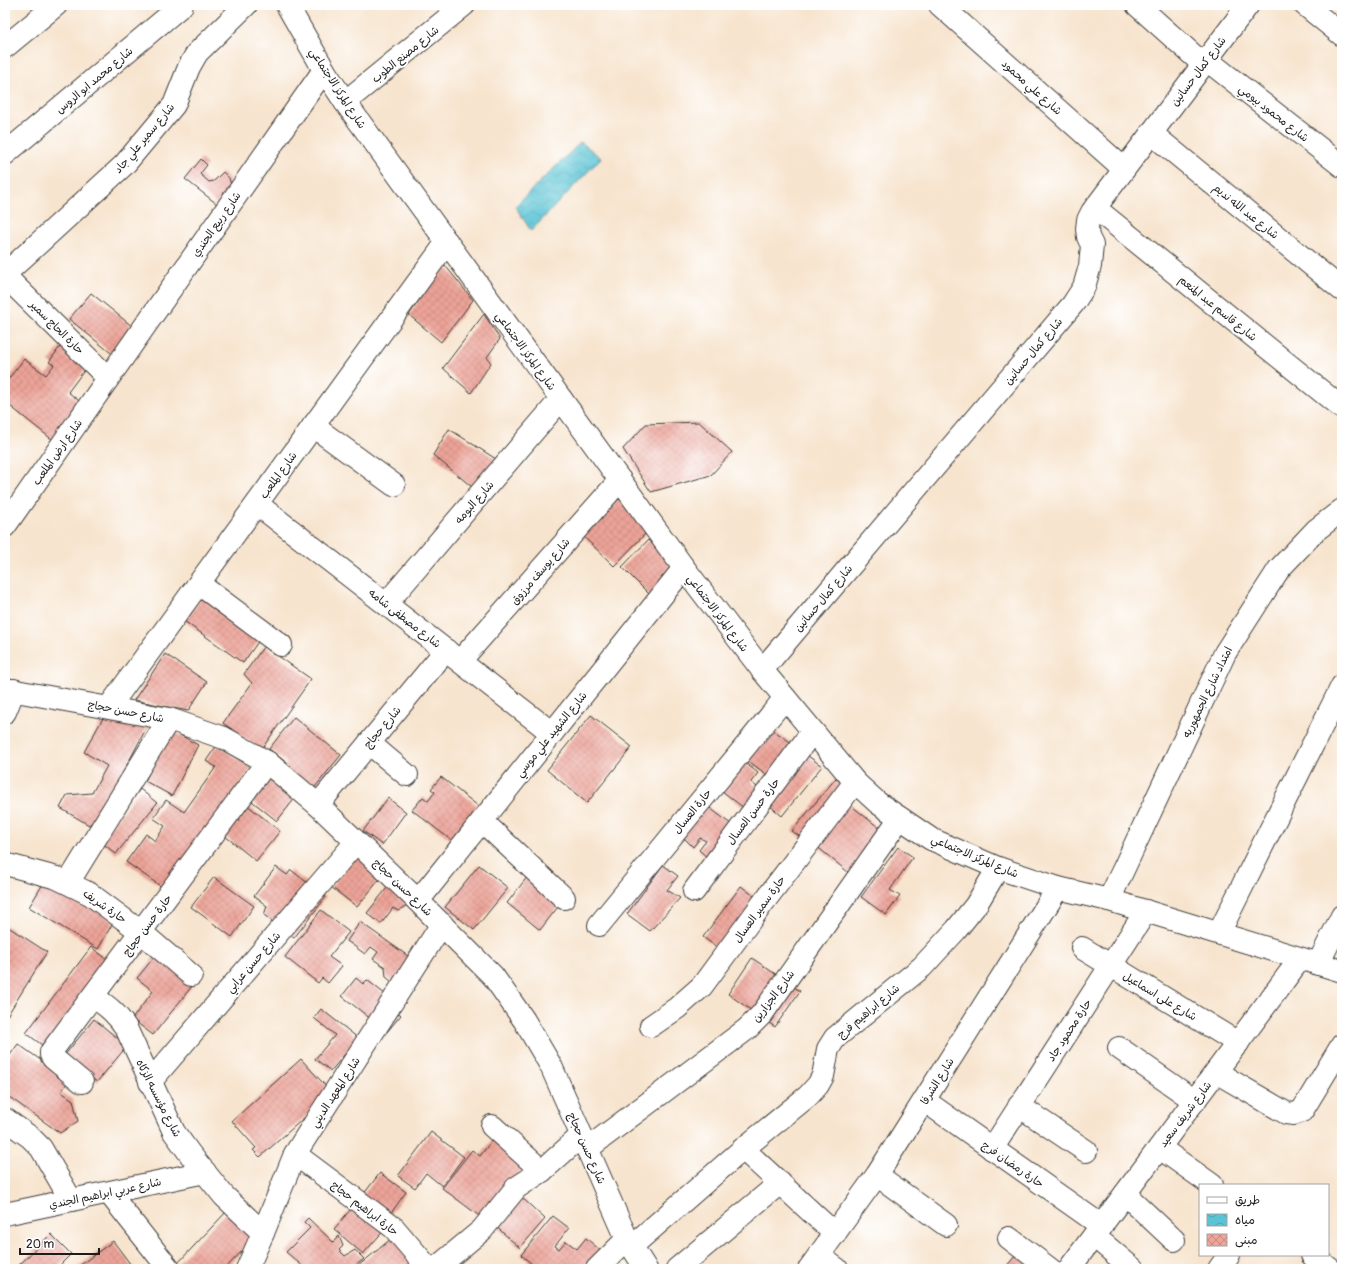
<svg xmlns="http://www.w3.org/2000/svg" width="1347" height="1274" font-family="Pangolin,'Playpen Sans Arabic',sans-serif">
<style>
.water{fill:url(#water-waves);stroke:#3b7078}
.building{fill:url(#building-cross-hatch)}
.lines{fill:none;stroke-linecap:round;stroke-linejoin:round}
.minor-casing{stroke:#3d3a37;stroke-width:24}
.minor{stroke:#fff;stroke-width:22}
.labels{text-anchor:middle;stroke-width:3.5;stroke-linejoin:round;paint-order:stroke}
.street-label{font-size:11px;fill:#1c1c1c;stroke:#fff}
</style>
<defs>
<pattern id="water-waves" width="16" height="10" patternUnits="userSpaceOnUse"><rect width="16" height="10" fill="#5ac4d5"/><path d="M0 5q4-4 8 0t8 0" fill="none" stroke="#4ea8b6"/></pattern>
<pattern id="building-cross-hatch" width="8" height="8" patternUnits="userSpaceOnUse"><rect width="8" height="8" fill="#eca398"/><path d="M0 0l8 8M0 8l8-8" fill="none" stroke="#ca8c82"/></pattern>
</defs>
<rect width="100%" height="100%" fill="#fff"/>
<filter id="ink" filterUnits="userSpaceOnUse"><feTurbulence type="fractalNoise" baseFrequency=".025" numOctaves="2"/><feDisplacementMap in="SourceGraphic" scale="8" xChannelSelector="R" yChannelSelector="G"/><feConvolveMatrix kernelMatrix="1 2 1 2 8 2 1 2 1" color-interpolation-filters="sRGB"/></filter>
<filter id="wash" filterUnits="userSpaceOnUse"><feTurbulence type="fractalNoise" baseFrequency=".012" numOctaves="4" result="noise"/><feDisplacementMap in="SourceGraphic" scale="16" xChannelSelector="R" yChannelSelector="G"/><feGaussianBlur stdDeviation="0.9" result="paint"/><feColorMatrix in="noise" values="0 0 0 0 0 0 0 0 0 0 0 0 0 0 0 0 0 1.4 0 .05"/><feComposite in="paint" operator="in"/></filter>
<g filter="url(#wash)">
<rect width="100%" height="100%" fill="#f7e4ce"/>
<path class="water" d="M581,142L601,158L531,231L515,206Z"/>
<g id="blocks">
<g class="building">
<path d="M201,159L207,165L200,174L209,182L214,181L223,172L229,178L231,185L217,204L185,179Z"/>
<path d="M444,264L473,300L441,342L409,315Z"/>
<path d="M91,293L138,331L116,357L69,319Z"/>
<path d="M484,314L500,339L487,357L491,363L471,393L443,368Z"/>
<path d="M62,344L89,364L68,392L83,404L54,441L5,402V383L24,359L46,375L54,365L49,362Z"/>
<path d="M699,422L732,452L711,475L651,492L623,449L646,424Z"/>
<path d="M449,429L496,459L477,491L433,455Z"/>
<path d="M619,499L650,529L614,566L583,536Z"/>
<path d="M648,540L677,570L651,596L622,567Z"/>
<path d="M204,595L262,636L243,663L184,621Z"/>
<path d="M264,646L311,679L261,750L223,723L252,683L244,674Z"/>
<path d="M165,654L207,682L188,711L134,700Z"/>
<path d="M591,715L632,747L587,803L547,770Z"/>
<path d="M294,717L341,755L311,792L282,769L287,763L269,749Z"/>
<path d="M103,718L148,725L101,814L89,825L60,808L67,795L92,793L107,766L84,752Z"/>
<path d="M766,725L793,744L770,777L743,757Z"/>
<path d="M171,730L198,745L172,796L145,781Z"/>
<path d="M217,745L252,768L166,890L126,862L146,834L155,841L165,826L153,818L166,800L184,812L216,767L206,761Z"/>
<path d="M808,756L822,766L782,816L769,805Z"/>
<path d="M744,762L758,773L751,782L757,787L749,812L722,791Z"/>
<path d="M267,774L296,797L277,821L248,798Z"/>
<path d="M441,777L487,813L460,847L412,810L423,797L428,801L435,792L431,789Z"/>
<path d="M836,778L849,789L806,841L792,831Z"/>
<path d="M140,789L157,803L116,854L100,841Z"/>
<path d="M388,798L406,812L382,845L363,831Z"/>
<path d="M242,801L280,831L256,861L219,831Z"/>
<path d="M848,803L888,835L854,877L815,845Z"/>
<path d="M706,805L736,828L710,860L699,850L706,841L700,838L693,847L682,836Z"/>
<path d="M898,847L913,857L890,890L900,896L886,915L861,897Z"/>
<path d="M357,854L383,875L357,907L331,887Z"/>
<path d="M479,865L508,888L474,930L445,907Z"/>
<path d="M663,865L678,876L667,890L680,898L650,931L627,914Z"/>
<path d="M276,867L287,875L291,870L326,897L294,938L264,915L267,906L254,896Z"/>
<path d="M528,876L561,903L540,930L507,903Z"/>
<path d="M214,877L254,906L232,937L191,907Z"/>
<path d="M46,879L114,921L98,949L29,907Z"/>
<path d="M391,883L407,905L398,911L393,908L381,924L367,913Z"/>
<path d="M741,886L763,903L726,954L703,937Z"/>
<path d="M321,910L349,932L329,957L342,966L328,983L322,978L318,983L285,957Z"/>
<path d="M360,922L415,961L397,986L386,977L385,967L373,959L378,952L371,947L365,954L347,941Z"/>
<path d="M5,925L47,952L5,1019Z"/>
<path d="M91,947L111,962L46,1048L26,1033Z"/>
<path d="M156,955L193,985L153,1035L132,1019L153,991L137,978Z"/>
<path d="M752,958L800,991L775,1027L728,994Z"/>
<path d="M356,978L363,984L367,980L390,998L386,1002L401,1015L387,1032L342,996Z"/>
<path d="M321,1009L358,1038L331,1071L315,1059L335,1035L314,1018Z"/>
<path d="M94,1019L127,1046L97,1082L64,1056Z"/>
<path d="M18,1044L69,1080L61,1092L73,1100L78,1121L60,1133L5,1094V1062Z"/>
<path d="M301,1059L332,1093L260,1157L253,1150L256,1148L232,1121Z"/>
<path d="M431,1132L464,1157L442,1186L426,1173L415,1188L398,1176Z"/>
<path d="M495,1136L530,1163L486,1221L442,1188L472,1150L480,1156Z"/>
<path d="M380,1173L406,1192L386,1220L359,1200Z"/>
<path d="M517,1193L545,1219L520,1248L491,1222Z"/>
<path d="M357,1202L386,1228L363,1254L334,1229Z"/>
<path d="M229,1209L257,1235L225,1269H180L176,1265Z"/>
<path d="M553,1216L569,1228L555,1246L559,1249L566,1241L577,1249L586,1238L602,1252L588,1269H538L521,1255Z"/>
<path d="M308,1218L333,1242L339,1236L343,1246L339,1250L345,1256L355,1250L364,1259L351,1269H306L286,1252L310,1228L304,1222Z"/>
<path d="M51,1234L71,1254L56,1269H15Z"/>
<path d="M397,1234L416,1269H360L358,1266Z"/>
<path d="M113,1241L134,1269H75Z"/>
<path d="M1017,1254L1044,1269H1004Z"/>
</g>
</g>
</g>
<g filter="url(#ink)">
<use href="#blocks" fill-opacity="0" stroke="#3d3a37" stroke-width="1"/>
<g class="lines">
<g class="minor-casing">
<g id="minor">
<path d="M287,5L324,70L345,102L684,568L762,670L855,782L878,803L931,839L998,868L1058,888L1109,900L1342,971"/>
<path d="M940,5L1124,169"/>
<path d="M1137,5L1203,64"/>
<path d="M1305,5L1342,35"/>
<path d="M5,47L56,5"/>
<path d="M1207,60L1342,166"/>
<path d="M345,102L464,5"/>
<path d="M1151,133L1342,290"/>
<path d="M5,154L182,5"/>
<path d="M1095,208L1342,408"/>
<path d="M5,274L124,165L174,105L189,67L197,53L246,5"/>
<path d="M5,276L108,378"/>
<path d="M313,426L394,485"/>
<path d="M257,504L552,733"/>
<path d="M5,526L324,70"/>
<path d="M199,584L281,645"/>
<path d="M386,604L561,399"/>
<path d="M460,661L620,480"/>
<path d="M762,670L1073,304L1084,287L1090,266L1092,245L1088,237L1087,229L1088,220L1092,212L1248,5"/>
<path d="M5,689L169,719L224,738L267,762L318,805L418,901L493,976L524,1020L551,1066L627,1239L646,1269"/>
<path d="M109,707L447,242"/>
<path d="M5,712L14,690"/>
<path d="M369,743L407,775"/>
<path d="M318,805L446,650"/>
<path d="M482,821L564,898"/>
<path d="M5,864L57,878L90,894L141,932L191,975"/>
<path d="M68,883L169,719"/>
<path d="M694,891L812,732"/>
<path d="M1109,900L1225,653L1279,569L1316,530L1342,510"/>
<path d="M418,901L684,568"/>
<path d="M599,925L785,698"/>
<path d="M1219,933L1342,686"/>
<path d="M1082,948L1238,1043"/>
<path d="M1318,964L1342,916"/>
<path d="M93,997C108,1006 117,1014 126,1028L174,1132L190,1154L224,1196L263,1233"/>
<path d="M651,1026L677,1008L702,986L763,903L855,782"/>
<path d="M1119,1048L1195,1101"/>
<path d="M1216,1072L1286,1113L1294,1114L1302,1111L1342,1045"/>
<path d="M82,1082L53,1058L51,1055V1052L267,762"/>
<path d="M150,1082L356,842"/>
<path d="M925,1101L1102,1226"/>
<path d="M1019,1106L1086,1151"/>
<path d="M5,1119L30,1137L41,1148L71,1200"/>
<path d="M492,1126L542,1171"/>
<path d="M1160,1148L1212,1185"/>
<path d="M587,1149L747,1029L762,1014L900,818"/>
<path d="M743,1149L835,1234"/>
<path d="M992,1149L1146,911"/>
<path d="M295,1154L394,1228L429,1269"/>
<path d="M877,1175L946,1225"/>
<path d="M109,1193L169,1269"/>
<path d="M1125,1194L1174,1240"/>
<path d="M5,1214L205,1172"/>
<path d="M1094,1236L1133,1269"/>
<path d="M1009,1238L1050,1269"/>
<path d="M632,1246L743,1149L808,1096L818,1085L823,1076L828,1049L835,1038L922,967L956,930L976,905L998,868"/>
<path d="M1312,1255L1330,1269"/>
<path d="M819,1256L837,1269"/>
<path d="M247,1269L263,1233L295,1154L442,924"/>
<path d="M435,1269L482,1230L516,1188L542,1171L581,1136"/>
<path d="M597,1269L627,1239"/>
<path d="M677,1269L780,1183"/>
<path d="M809,1269L877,1175L1058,888"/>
<path d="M1069,1269L1300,959"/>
<path d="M1219,1269L1229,1255"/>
</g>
</g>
<use href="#minor" class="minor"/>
</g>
</g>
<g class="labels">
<g class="street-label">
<text transform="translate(405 54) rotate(-39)" y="4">شارع مصنع الطوب</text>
<text transform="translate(1198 71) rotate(-53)" y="4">شارع كمال حسانين</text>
<text transform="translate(94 80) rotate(-40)" y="4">شارع محمد ابو الروس</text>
<text transform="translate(1032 87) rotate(42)" y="4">شارع علي محمود</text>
<text transform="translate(338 88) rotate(57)" y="4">شارع المركز الاجتماعي</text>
<text transform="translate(1274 113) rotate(38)" y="4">شارع محمود بيومي</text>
<text transform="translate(144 138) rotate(-50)" y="4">شارع سمير علي جاد</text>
<text transform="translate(1246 211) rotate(39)" y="4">شارع عبد الله نديم</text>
<text transform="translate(216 224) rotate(-55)" y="4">شارع ربيع الجندي</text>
<text transform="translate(1218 308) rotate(39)" y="4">شارع قاسم عبد المنعم</text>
<text transform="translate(57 327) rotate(45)" y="4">حارة الحاج سمير</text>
<text transform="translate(526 351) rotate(54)" y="4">شارع المركز الاجتماعي</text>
<text transform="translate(1033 351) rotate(-50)" y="4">شارع كمال حسانين</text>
<text transform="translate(57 452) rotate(-55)" y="4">شارع ارض الملعب</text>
<text transform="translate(278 475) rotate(-54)" y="4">شارع الملعب</text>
<text transform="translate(474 502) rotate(-49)" y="4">شارع البومه</text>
<text transform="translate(540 571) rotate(-49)" y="4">شارع يوسف مرزوق</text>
<text transform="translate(823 598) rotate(-50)" y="4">شارع كمال حسانين</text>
<text transform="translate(718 613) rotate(53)" y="4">شارع المركز الاجتماعي</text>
<text transform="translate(405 618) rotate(38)" y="4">شارع مصطفى شامه</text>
<text transform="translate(1207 692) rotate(-64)" y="4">امتداد شارع الجمهوريه</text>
<text transform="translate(126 711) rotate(11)" y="4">شارع حسن حجاج</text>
<text transform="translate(382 727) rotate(-50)" y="4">شارع حجاج</text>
<text transform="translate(551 734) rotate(-51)" y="4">شارع الشهيد علي موسي</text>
<text transform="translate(692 811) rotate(-51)" y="4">حارة العسال</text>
<text transform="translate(753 811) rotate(-53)" y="4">حارة حسن العسال</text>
<text transform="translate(975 856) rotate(23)" y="4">شارع المركز الاجتماعي</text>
<text transform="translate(403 887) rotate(44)" y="4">شارع حسن حجاج</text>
<text transform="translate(105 906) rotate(35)" y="4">حارة شريف</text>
<text transform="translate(759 909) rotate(-54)" y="4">حارة سمير العسال</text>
<text transform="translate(147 925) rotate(-53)" y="4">حارة حسن حجاج</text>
<text transform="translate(253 962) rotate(-49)" y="4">شارع حسن عرابي</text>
<text transform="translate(773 996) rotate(-53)" y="4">شارع الجزارين</text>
<text transform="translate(1160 996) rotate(31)" y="4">شارع على اسماعيل</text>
<text transform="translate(868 1011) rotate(-40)" y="4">شارع ابراهيم فرج</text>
<text transform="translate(1069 1030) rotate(-57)" y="4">حارة محمود جاد</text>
<text transform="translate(937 1081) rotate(-58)" y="4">شارع الشرفا</text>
<text transform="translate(335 1092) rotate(-57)" y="4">شارع المعهد الديني</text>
<text transform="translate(159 1098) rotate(63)" y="4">شارع مؤسسه الزكاه</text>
<text transform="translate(1185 1114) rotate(-53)" y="4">شارع شريف سعيد</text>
<text transform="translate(587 1148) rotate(66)" y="4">شارع حسن حجاج</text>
<text transform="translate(1013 1164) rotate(35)" y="4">حارة رمضان فرج</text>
<text transform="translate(105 1193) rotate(-12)" y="4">شارع عربي ابراهيم الجندي</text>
<text transform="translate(365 1208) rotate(38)" y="4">حارة ابراهيم حجاج</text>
</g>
</g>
<rect width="1347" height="1274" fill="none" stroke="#fff" stroke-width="20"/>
<rect x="1199" y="1184" width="130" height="72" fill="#ffffff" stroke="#a4a4a4"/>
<rect x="1207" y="1197" width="20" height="6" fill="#ffffff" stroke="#a4a4a4"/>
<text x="1235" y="1204" font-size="12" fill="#1c1c1c">طريق</text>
<rect x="1207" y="1214" width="20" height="12" fill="url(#water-waves)" stroke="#a4a4a4"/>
<text x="1235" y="1224" font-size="12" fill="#1c1c1c">مياه</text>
<rect x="1207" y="1234" width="20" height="12" fill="url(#building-cross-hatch)" stroke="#a4a4a4"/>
<text x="1235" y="1244" font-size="12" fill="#1c1c1c">مبنى</text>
<path d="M20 1248v6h79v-6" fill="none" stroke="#1c1c1c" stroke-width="2"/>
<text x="26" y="1248" font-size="12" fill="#1c1c1c" stroke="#ffffff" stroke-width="3" paint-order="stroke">20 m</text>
</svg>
